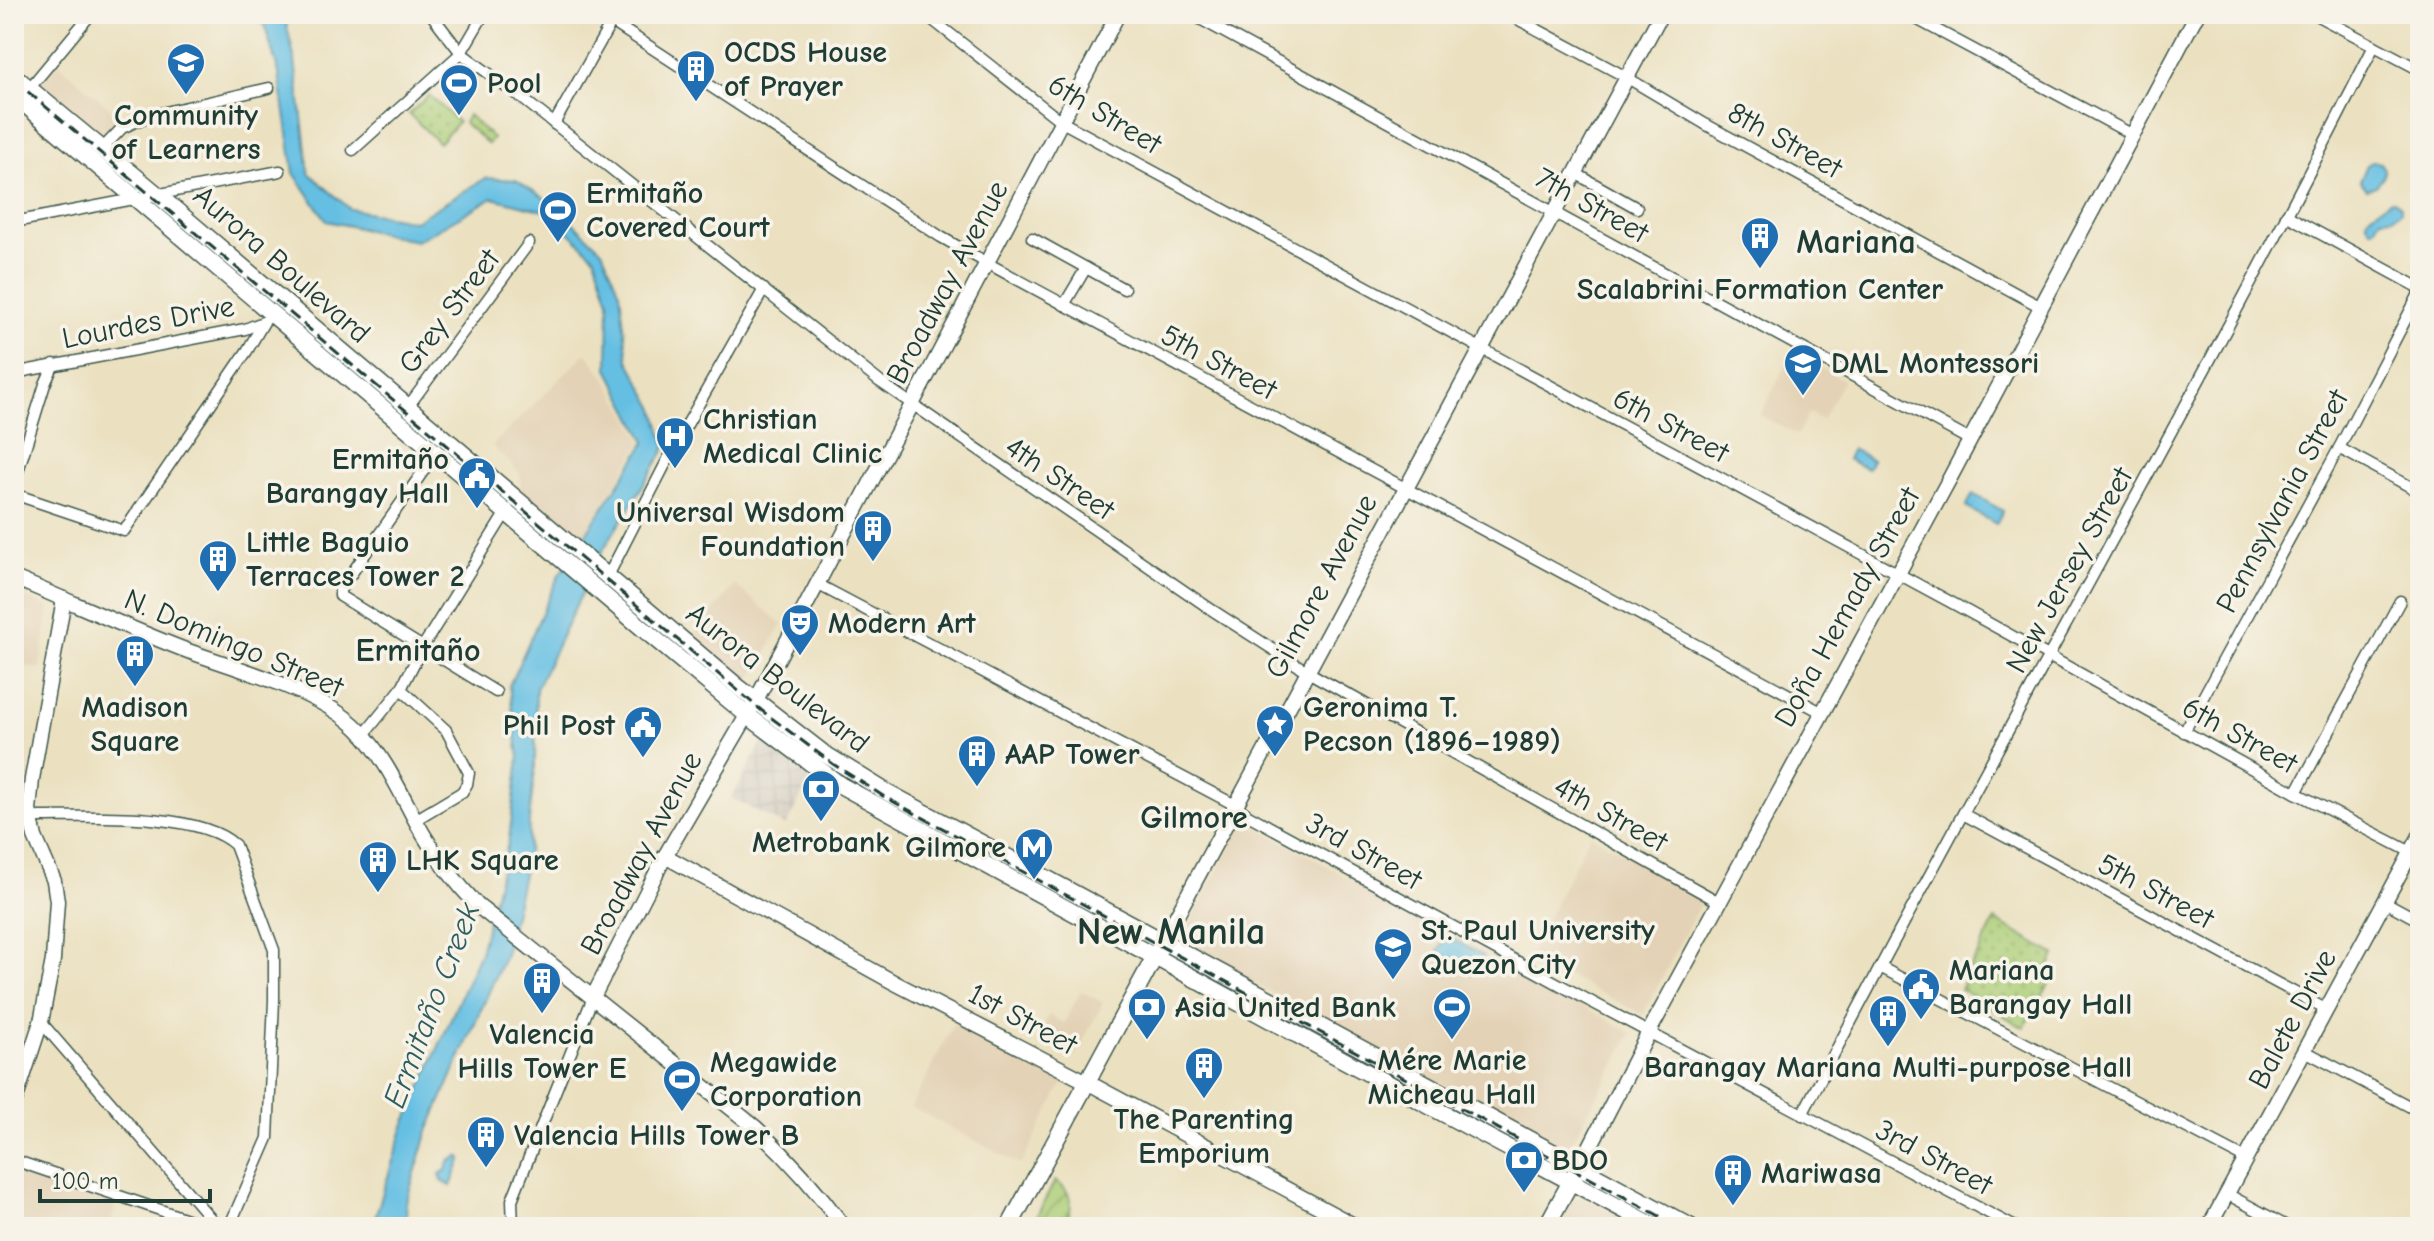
<svg xmlns="http://www.w3.org/2000/svg" width="2434" height="1241" font-family="'Comic Neue',sans-serif">
<style>
.built{fill:#e3d2b5}
.industrial{fill:url(#industrial-grid)}
.grass{fill:url(#grass-dots);stroke:#648555;stroke-width:2}
.garden{fill:url(#garden-furrows);stroke:#648555;stroke-width:2}
.water{fill:#65bfe3;stroke:#427e8c;stroke-width:2}
.lines{fill:none;stroke-linecap:round;stroke-linejoin:round}
.street-casing{stroke:#3e5649;stroke-width:13}
.secondary-casing{stroke:#3e5649;stroke-width:17}
.primary-casing{stroke:#3e5649;stroke-width:19}
.street{stroke:#fff;stroke-width:10}
.secondary{stroke:#fff;stroke-width:14}
.primary{stroke:#fff;stroke-width:16}
.rail{stroke:#1f3d34;stroke-width:3;stroke-dasharray:12 6;stroke-linecap:butt}
.labels{text-anchor:middle;stroke-width:7;stroke-linejoin:round;paint-order:stroke}
.poi-label{font-size:30px;font-weight:bold;fill:#1f3d34;stroke:#f7f3e8;text-anchor:start}
.street-label{font-size:30px;fill:#1f3d34;stroke:#f7f3e8}
.neighbourhood-label{font-size:32px;font-weight:bold;fill:#1f3d34;stroke:#f7f3e8}
.water-label{font-size:32px;font-style:italic;fill:#305e60;stroke:#f7f3e8}
.quarter-label{font-size:34px;font-weight:bold;fill:#1f3d34;stroke:#f7f3e8}
.district-label{font-size:38px;font-weight:bold;fill:#1f3d34;stroke:#f7f3e8}
</style>
<defs>
<pattern id="industrial-grid" width="8" height="8" patternUnits="userSpaceOnUse" patternTransform="scale(2)"><rect width="8" height="8" fill="#cbc3b8"/><path d="M0 4h8M4 0v8" fill="none" stroke="#aea89f"/></pattern>
<pattern id="grass-dots" width="8" height="8" patternUnits="userSpaceOnUse" patternTransform="scale(2)"><rect width="8" height="8" fill="#aacd76"/><path d="M2 2h.1M6 6h.1" fill="none" stroke="#8aa862" stroke-width="1.8" stroke-linecap="round"/></pattern>
<pattern id="garden-furrows" width="10" height="10" patternUnits="userSpaceOnUse" patternTransform="scale(2)"><rect width="10" height="10" fill="#aacd76"/><path d="M-1 1l2-2M0 10L10 0M9 11l2-2" fill="none" stroke="#8aa862"/></pattern>
</defs>
<rect width="100%" height="100%" fill="#f7f3e8"/>
<filter id="ink" filterUnits="userSpaceOnUse"><feTurbulence type="fractalNoise" baseFrequency=".0125" numOctaves="2"/><feDisplacementMap in="SourceGraphic" scale="16" xChannelSelector="R" yChannelSelector="G"/><feConvolveMatrix kernelMatrix="1 2 1 2 8 2 1 2 1" color-interpolation-filters="sRGB"/></filter>
<filter id="wash" filterUnits="userSpaceOnUse"><feTurbulence type="fractalNoise" baseFrequency=".006" numOctaves="4" result="noise"/><feDisplacementMap in="SourceGraphic" scale="32" xChannelSelector="R" yChannelSelector="G"/><feGaussianBlur stdDeviation="1.8" result="paint"/><feColorMatrix in="noise" values="0 0 0 0 0 0 0 0 0 0 0 0 0 0 0 0 0 1.4 0 .05"/><feComposite in="paint" operator="in"/></filter>
<g filter="url(#wash)">
<rect width="100%" height="100%" fill="#ebe1c1"/>
<g class="built">
<path d="M57,62L122,119L103,141L37,85Z"/>
<path d="M586,353L606,378L642,442L579,541L521,493L520,473L492,446Z"/>
<path d="M1793,353L1844,380L1822,420L1809,413L1797,435L1760,415Z"/>
<path d="M735,585L782,624L750,682L692,636Z"/>
<path d="M14,592L49,607L40,669L14,664V620L19,602L14,614Z"/>
<path d="M1244,820L1632,1033L1567,1150L1219,965L1221,960L1214,956L1209,958L1190,948L1186,943L1185,932Z"/>
<path d="M1590,834L1703,898L1643,1015L1529,956Z"/>
<path d="M1081,991L1103,1003L1075,1056L1038,1036L1049,1015L1064,1023Z"/>
<path d="M954,1023L1064,1081L1021,1165L911,1107Z"/>
<path d="M14,1164L117,1200L110,1227H14Z"/>
<path d="M1583,1196L1640,1227H1553L1568,1201Z"/>
</g>
<path class="industrial" d="M767,735L814,771L786,826L731,798Z"/>
<g class="grass">
<path d="M429,95L458,122L439,143L409,114Z"/>
<path d="M468,115L493,138L488,144L464,123Z"/>
<path d="M1995,920L2055,955L2046,974L2049,984L2024,1028L1960,989Z"/>
</g>
<path class="garden" d="M1055,1181C1074,1192 1076,1212 1060,1227H1031Z"/>
<g class="water">
<path d="M261,14H284L295,61L309,173L350,209L415,221L486,178L516,180L551,202L602,250L620,292L628,360L655,409L666,448L600,555L536,689L535,770L529,820L528,852L505,955L428,1131L406,1202L407,1227H372L404,1126L480,952L509,839L519,758L509,686L559,575L646,442L608,369L609,301L595,257L548,212L493,198L416,241L327,221L294,173L279,73Z"/>
<path d="M2372,162L2380,163L2384,169V175L2376,186L2367,189L2360,181L2367,165Z"/>
<path d="M2391,200L2395,201L2401,206V212L2393,217L2381,218L2374,229H2371L2367,223V218C2375,209 2382,207 2391,200Z"/>
<path d="M1852,449L1872,460L1867,469L1847,459Z"/>
<path d="M1973,494L2003,511L1996,524L1966,507Z"/>
<path d="M1447,936L1483,956L1473,974L1437,953Z"/>
<path d="M458,1156L462,1158L451,1186L441,1181L440,1174L446,1170L450,1160H453Z"/>
</g>
</g>
<g filter="url(#ink)">
<g class="lines">
<g class="street-casing">
<g id="street">
<path d="M431,14L461,53L518,95L880,382L1212,610L1308,672L1719,902"/>
<path d="M925,14L1062,122L1956,605L2296,793L2411,852"/>
<path d="M1191,14L1970,440"/>
<path d="M1508,14L1626,77L1705,124L2041,307"/>
<path d="M1907,14L2133,135"/>
<path d="M2314,14L2420,70"/>
<path d="M612,22L941,237L987,263L1821,712"/>
<path d="M14,107L91,14"/>
<path d="M554,124L616,14"/>
<path d="M102,149L122,128L148,116L269,88"/>
<path d="M353,150L461,53L484,14"/>
<path d="M1575,173L1637,208"/>
<path d="M2286,215L2420,288"/>
<path d="M14,222L280,171"/>
<path d="M1032,238L1124,289"/>
<path d="M1064,305L1086,268"/>
<path d="M14,373L245,329L263,322"/>
<path d="M407,408L529,243"/>
<path d="M2339,448L2420,492"/>
<path d="M436,453L340,590V596L496,692"/>
<path d="M14,484L45,384L54,364"/>
<path d="M14,494L124,531L247,351L264,322"/>
<path d="M607,578L672,451L764,289"/>
<path d="M817,584L1235,805L1248,815L1586,999L2015,1227"/>
<path d="M401,689L446,730L469,773L467,784L462,792L415,820"/>
<path d="M2184,732L2339,448L2420,292"/>
<path d="M363,736L401,689L422,648L508,509"/>
<path d="M2296,793L2400,601"/>
<path d="M1963,814L2327,1010"/>
<path d="M14,836L30,818L40,817C90,817 199,811 235,845L274,950V1000L268,1138L229,1227"/>
<path d="M2385,902L2420,921"/>
<path d="M1880,967L2246,1159"/>
<path d="M41,1022L218,1227"/>
<path d="M2305,1051L2420,1112"/>
<path d="M1802,1115C1988,757 2192,407 2374,46"/>
<path d="M14,1160L210,1227"/>
<path d="M2227,1194L2288,1227"/>
<path d="M513,1227L512,1200L593,997"/>
</g>
</g>
<g class="secondary-casing">
<g id="secondary">
<path d="M14,578C72,602 130,629 188,651C238,669 323,692 359,730C387,759 403,799 423,834C439,861 456,883 478,906L756,1128C789,1159 817,1190 844,1227"/>
<path d="M665,856L895,983L1087,1082L1357,1227"/>
<path d="M1163,941L1661,14"/>
<path d="M593,997L665,856L755,702L1118,14"/>
<path d="M14,1104L41,1022L53,960L57,901L54,881L35,837L29,810L32,779L64,599"/>
<path d="M1579,1168L1649,1032L1951,476L2197,14"/>
<path d="M2209,1227L2420,836"/>
</g>
</g>
<g class="primary-casing">
<g id="primary">
<path d="M14,76L159,196L738,687L823,753L883,790L1691,1227"/>
<path d="M14,95L653,637L747,715L840,785L1351,1064L1656,1227"/>
<path d="M1009,1227L1160,947"/>
<path d="M1546,1227L1576,1172"/>
</g>
</g>
<use href="#street" class="street"/>
<use href="#secondary" class="secondary"/>
<use href="#primary" class="primary"/>
<path class="rail" d="M14,80L761,710L833,764L883,796L1680,1227"/>
</g>
</g>
<defs>
<g id="school-pin" transform="scale(2)"><path d="M0 17L-7.5 6A9.5 9.5 0 1 1 7.5 6Z" fill="#1f6fb2" stroke="#f7f3e8"/><path d="M0-5L7-2L0 1L-7-2ZM-4 1L0 2.5L4 1V4Q0 6-4 4Z" fill="#fff"/></g>
<g id="building-pin" transform="scale(2)"><path d="M0 17L-7.5 6A9.5 9.5 0 1 1 7.5 6Z" fill="#1f6fb2" stroke="#f7f3e8"/><path d="M-4-6H4V6H1V3H-1V6H-4ZM-2.5-4.3h1.7v1.8h-1.7ZM.8-4.3h1.7v1.8H.8ZM-2.5-1h1.7V.8h-1.7ZM.8-1h1.7V.8H.8Z" fill="#fff"/></g>
<g id="stadium-pin" transform="scale(2)"><path d="M0 17L-7.5 6A9.5 9.5 0 1 1 7.5 6Z" fill="#1f6fb2" stroke="#f7f3e8"/><path d="M0-5a6.5 5 0 1 0 0 10a6.5 5 0 1 0 0-10ZM-3.5-1.8h7v3.6h-7Z" fill="#fff"/></g>
<g id="hospital-pin" transform="scale(2)"><path d="M0 17L-7.5 6A9.5 9.5 0 1 1 7.5 6Z" fill="#1f6fb2" stroke="#f7f3e8"/><path d="M-5-5h3v3.5h4V-5h3V5h-3V1.5h-4V5h-3Z" fill="#fff"/></g>
<g id="civic-pin" transform="scale(2)"><path d="M0 17L-7.5 6A9.5 9.5 0 1 1 7.5 6Z" fill="#1f6fb2" stroke="#f7f3e8"/><path d="M-.6-6.5H3V-4.5H.6V-3L4-1V1h2V6H-6V1h2V-1L-.6-3ZM-1.2 2.5V6h2.4V2.5Z" fill="#fff"/></g>
<g id="theatre-pin" transform="scale(2)"><path d="M0 17L-7.5 6A9.5 9.5 0 1 1 7.5 6Z" fill="#1f6fb2" stroke="#f7f3e8"/><path d="M-5-5.5Q0-4 5-5.5V0Q5 5 0 6Q-5 5-5 0ZM-3.3-2.5H-1v1.5H-3.3ZM1-2.5H3.3v1.5H1ZM-2.8 1Q0 5.5 2.8 1Z" fill="#fff"/></g>
<g id="sight-pin" transform="scale(2)"><path d="M0 17L-7.5 6A9.5 9.5 0 1 1 7.5 6Z" fill="#1f6fb2" stroke="#f7f3e8"/><path d="M0-6L1.8-2.2L6-1.7L2.9 1.2L3.7 5.4L0 3.3L-3.7 5.4L-2.9 1.2L-6-1.7L-1.8-2.2Z" fill="#fff"/></g>
<g id="bank-pin" transform="scale(2)"><path d="M0 17L-7.5 6A9.5 9.5 0 1 1 7.5 6Z" fill="#1f6fb2" stroke="#f7f3e8"/><path d="M-6-4H6V4H-6ZM0-2.3a2.3 2.3 0 1 0 0 4.6a2.3 2.3 0 1 0 0-4.6Z" fill="#fff"/></g>
<g id="metro-pin" transform="scale(2)"><path d="M0 17L-7.5 6A9.5 9.5 0 1 1 7.5 6Z" fill="#1f6fb2" stroke="#f7f3e8"/><path d="M-5.5 5V-5H-3L0 0L3-5H5.5V5H3V-.5L0 4L-3-.5V5Z" fill="#fff"/></g>
<g id="university-pin" transform="scale(2)"><path d="M0 17L-7.5 6A9.5 9.5 0 1 1 7.5 6Z" fill="#1f6fb2" stroke="#f7f3e8"/><path d="M0-5L7-2L0 1L-7-2ZM-4 1L0 2.5L4 1V4Q0 6-4 4Z" fill="#fff"/></g>
</defs>
<g fill-rule="evenodd">
<use href="#school-pin" x="186" y="62"/>
<use href="#building-pin" x="696" y="69"/>
<use href="#stadium-pin" x="459" y="83"/>
<use href="#stadium-pin" x="558" y="210"/>
<use href="#building-pin" x="1760" y="236"/>
<use href="#school-pin" x="1803" y="363"/>
<use href="#hospital-pin" x="675" y="436"/>
<use href="#civic-pin" x="477" y="476"/>
<use href="#building-pin" x="873" y="529"/>
<use href="#building-pin" x="218" y="559"/>
<use href="#theatre-pin" x="800" y="623"/>
<use href="#building-pin" x="135" y="654"/>
<use href="#sight-pin" x="1275" y="724"/>
<use href="#civic-pin" x="643" y="725"/>
<use href="#building-pin" x="977" y="754"/>
<use href="#bank-pin" x="821" y="789"/>
<use href="#metro-pin" x="1034" y="847"/>
<use href="#building-pin" x="378" y="860"/>
<use href="#university-pin" x="1393" y="947"/>
<use href="#building-pin" x="542" y="981"/>
<use href="#civic-pin" x="1921" y="987"/>
<use href="#bank-pin" x="1147" y="1007"/>
<use href="#stadium-pin" x="1452" y="1007"/>
<use href="#building-pin" x="1888" y="1014"/>
<use href="#building-pin" x="1204" y="1066"/>
<use href="#stadium-pin" x="682" y="1079"/>
<use href="#building-pin" x="486" y="1135"/>
<use href="#bank-pin" x="1524" y="1160"/>
<use href="#building-pin" x="1733" y="1173"/>
</g>
<g class="labels">
<g class="poi-label">
<text x="724" y="62">OCDS House<tspan x="724" dy="34">of Prayer</tspan></text>
<text x="487" y="93">Pool</text>
<text x="186" y="125" text-anchor="middle">Community<tspan x="186" dy="34">of Learners</tspan></text>
<text x="586" y="203">Ermitaño<tspan x="586" dy="34">Covered Court</tspan></text>
<text x="1760" y="299" text-anchor="middle">Scalabrini Formation Center</text>
<text x="1831" y="373">DML Montessori</text>
<text x="703" y="429">Christian<tspan x="703" dy="34">Medical Clinic</tspan></text>
<text x="449" y="469" text-anchor="end">Ermitaño<tspan x="449" dy="34">Barangay Hall</tspan></text>
<text x="845" y="522" text-anchor="end">Universal Wisdom<tspan x="845" dy="34">Foundation</tspan></text>
<text x="246" y="552">Little Baguio<tspan x="246" dy="34">Terraces Tower 2</tspan></text>
<text x="828" y="633">Modern Art</text>
<text x="135" y="717" text-anchor="middle">Madison<tspan x="135" dy="34">Square</tspan></text>
<text x="1303" y="717">Geronima T.<tspan x="1303" dy="34">Pecson (1896–1989)</tspan></text>
<text x="615" y="735" text-anchor="end">Phil Post</text>
<text x="1005" y="764">AAP Tower</text>
<text x="821" y="852" text-anchor="middle">Metrobank</text>
<text x="1006" y="857" text-anchor="end">Gilmore</text>
<text x="406" y="870">LHK Square</text>
<text x="1421" y="940">St. Paul University<tspan x="1421" dy="34">Quezon City</tspan></text>
<text x="1949" y="980">Mariana<tspan x="1949" dy="34">Barangay Hall</tspan></text>
<text x="1175" y="1017">Asia United Bank</text>
<text x="542" y="1044" text-anchor="middle">Valencia<tspan x="542" dy="34">Hills Tower E</tspan></text>
<text x="1452" y="1070" text-anchor="middle">Mére Marie<tspan x="1452" dy="34">Micheau Hall</tspan></text>
<text x="710" y="1072">Megawide<tspan x="710" dy="34">Corporation</tspan></text>
<text x="1888" y="1077" text-anchor="middle">Barangay Mariana Multi-purpose Hall</text>
<text x="1204" y="1129" text-anchor="middle">The Parenting<tspan x="1204" dy="34">Emporium</tspan></text>
<text x="514" y="1145">Valencia Hills Tower B</text>
<text x="1552" y="1170">BDO</text>
<text x="1761" y="1183">Mariwasa</text>
</g>
<g class="street-label">
<text transform="translate(1105 114) rotate(31)" y="10">6th Street</text>
<text transform="translate(1785 140) rotate(29)" y="10">8th Street</text>
<text transform="translate(1592 205) rotate(29)" y="10">7th Street</text>
<text transform="translate(282 264) rotate(41)" y="10">Aurora Boulevard</text>
<text transform="translate(947 282) rotate(-62)" y="10">Broadway Avenue</text>
<text transform="translate(449 311) rotate(-53)" y="10">Grey Street</text>
<text transform="translate(148 322) rotate(-11)" y="10">Lourdes Drive</text>
<text transform="translate(1219 362) rotate(28)" y="10">5th Street</text>
<text transform="translate(1671 425) rotate(28)" y="10">6th Street</text>
<text transform="translate(1060 478) rotate(34)" y="10">4th Street</text>
<text transform="translate(2282 501) rotate(-62)" y="10">Pennsylvania Street</text>
<text transform="translate(2069 570) rotate(-61)" y="10">New Jersey Street</text>
<text transform="translate(1321 586) rotate(-62)" y="10">Gilmore Avenue</text>
<text transform="translate(1847 607) rotate(-61)" y="10">Doña Hemady Street</text>
<text transform="translate(234 643) rotate(23)" y="10">N. Domingo Street</text>
<text transform="translate(778 678) rotate(38)" y="10">Aurora Boulevard</text>
<text transform="translate(2240 735) rotate(29)" y="10">6th Street</text>
<text transform="translate(1611 814) rotate(29)" y="10">4th Street</text>
<text transform="translate(1364 851) rotate(29)" y="10">3rd Street</text>
<text transform="translate(641 853) rotate(-62)" y="10">Broadway Avenue</text>
<text transform="translate(2156 891) rotate(28)" y="10">5th Street</text>
<text transform="translate(1023 1019) rotate(28)" y="10">1st Street</text>
<text transform="translate(2292 1019) rotate(-62)" y="10">Balete Drive</text>
<text transform="translate(1934 1157) rotate(28)" y="10">3rd Street</text>
</g>
<g class="neighbourhood-label">
<text x="418" y="661">Ermitaño</text>
<text x="1194" y="828">Gilmore</text>
</g>
<g class="water-label">
<text transform="translate(431 1005) rotate(-69)" y="11">Ermitaño Creek</text>
</g>
<g class="quarter-label">
<text x="1856" y="253">Mariana</text>
</g>
<g class="district-label">
<text x="1171" y="944">New Manila</text>
</g>
</g>
<rect width="2434" height="1241" fill="none" stroke="#f7f3e8" stroke-width="48"/>
<path d="M40 1189v12h170v-12" fill="none" stroke="#1f3d34" stroke-width="4"/>
<text x="52" y="1189" font-size="24" fill="#1f3d34" stroke="#f7f3e8" stroke-width="6" paint-order="stroke">100 m</text>
</svg>
